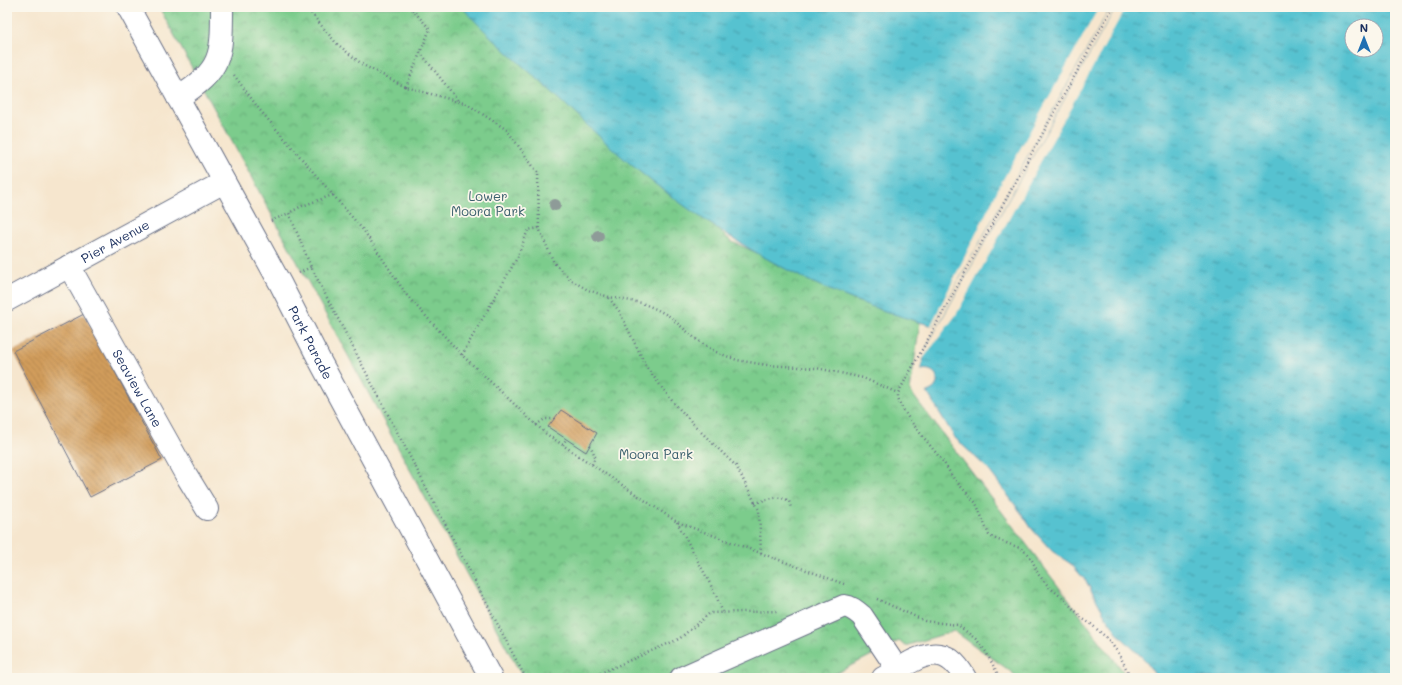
<svg xmlns="http://www.w3.org/2000/svg" width="1402" height="685" font-family="Mali,sans-serif">
<style>
.park{fill:url(#park-crowns);stroke:#4c7e75}
.water{fill:url(#water-ripples);stroke:#397897;fill-rule:evenodd}
.pier{fill:#f6e6ce}
.building{fill:url(#building-back-hatch)}
.lines{fill:none;stroke-linecap:round;stroke-linejoin:round}
.minor-casing{stroke:#686f85;stroke-width:24}
.path{stroke:#686f85;stroke-width:2.5;stroke-dasharray:1 3;stroke-linecap:butt}
.minor{stroke:#fff;stroke-width:22}
.tree{fill:#8e9b98}
.labels{text-anchor:middle;stroke-width:3.5;stroke-linejoin:round;paint-order:stroke}
.park-label{font-size:13px;fill:#385e6c;stroke:#fbf7ec}
.street-label{font-size:13px;fill:#1b2f5e;stroke:#fbf7ec}
</style>
<defs>
<pattern id="park-crowns" width="20" height="18" patternUnits="userSpaceOnUse"><rect width="20" height="18" fill="#7ccc8c"/><path d="M2 6a3 3 0 1 1 6 0M12 15a3 3 0 1 1 6 0" fill="none" stroke="#65a676"/></pattern>
<pattern id="water-ripples" width="26" height="14" patternUnits="userSpaceOnUse"><rect width="26" height="14" fill="#57c2d0"/><path d="M2 4q2-2 4 0t4 0M15 11q2-2 4 0t4 0" fill="none" stroke="#479eac"/></pattern>
<pattern id="building-back-hatch" width="6" height="6" patternUnits="userSpaceOnUse"><rect width="6" height="6" fill="#d29d5b"/><path d="M-1 5l2 2M0 0l6 6M5-1l2 2" fill="none" stroke="#aa804e"/></pattern>
</defs>
<rect width="100%" height="100%" fill="#fbf7ec"/>
<filter id="ink" filterUnits="userSpaceOnUse"><feTurbulence type="fractalNoise" baseFrequency=".025" numOctaves="2"/><feDisplacementMap in="SourceGraphic" scale="8" xChannelSelector="R" yChannelSelector="G"/><feConvolveMatrix kernelMatrix="1 2 1 2 8 2 1 2 1" color-interpolation-filters="sRGB"/></filter>
<filter id="wash" filterUnits="userSpaceOnUse"><feTurbulence type="fractalNoise" baseFrequency=".012" numOctaves="4" result="noise"/><feDisplacementMap in="SourceGraphic" scale="16" xChannelSelector="R" yChannelSelector="G"/><feGaussianBlur stdDeviation="0.9" result="paint"/><feColorMatrix in="noise" values="0 0 0 0 0 0 0 0 0 0 0 0 0 0 0 0 0 1.4 0 .05"/><feComposite in="paint" operator="in"/></filter>
<g filter="url(#wash)">
<rect width="100%" height="100%" fill="#f6e6ce"/>
<path class="park" d="M159,7H470L552,84L732,242L920,323L910,391L1128,678H1016L1013,673L954,631L905,646L899,641L827,678H523Z"/>
<g class="water">
<path d="M462,7H1110L933,326C905,318 877,309 849,298C776,270 701,221 640,172C614,151 590,128 566,105C531,72 494,43 462,7Z"/>
<path d="M1116,7H1395V678H1157L1145,660L1120,636L1106,617L1086,581L1071,564L1052,551L1032,529L1022,514L988,469L955,438L927,392C944,387 939,366 921,370L926,348ZM1352,26H1376V50H1352Z"/>
</g>
<g class="pier">
<path d="M1099,7H1110L932,328L930,327L1000,185Z"/>
<path d="M1116,7H1126L956,315L920,363L921,357Z"/>
</g>
<g id="blocks">
<g class="building">
<path d="M84,314L162,460L90,497L13,351Z"/>
<path d="M561,410L597,433L586,452L548,427Z"/>
</g>
</g>
</g>
<g filter="url(#ink)">
<use href="#blocks" fill-opacity="0" stroke="#686f85" stroke-width="1"/>
<g class="lines">
<g class="minor-casing">
<g id="minor">
<path id="s1" d="M128,7L280,283L321,363L491,678"/>
<path d="M178,98C222,69 222,57 222,7"/>
<path id="s2" d="M69,266L185,473L207,509"/>
<path id="s3" d="M7,300L224,182"/>
<path d="M681,678L844,606C852,607 856,611 862,616L898,670"/>
<path d="M883,678C914,661 942,635 965,678"/>
</g>
</g>
<g class="path">
<path d="M306,7L336,43L363,65L406,87L467,104L507,130L538,173L539,228L554,263L571,280L588,290L609,297L642,303L656,309L669,316L697,340L716,352L737,360L766,365L816,368L836,372L863,378L898,393"/>
<path d="M1113,7L898,393V397L900,404L909,419L944,463L954,479L976,503L989,535L993,538L1020,548L1028,554L1033,562L1038,574L1049,587L1065,600L1083,619L1091,624L1107,638L1119,654L1131,678"/>
<path d="M420,52L459,102"/>
<path d="M234,75L259,109L364,231L408,297L462,355L545,433L677,522L844,584"/>
<path d="M406,87L430,29L410,7"/>
<path d="M333,195L302,206L289,213L311,267L523,673L527,678"/>
<path d="M271,221L289,213"/>
<path d="M299,273L311,267"/>
<path d="M609,298L619,311L647,368L673,402L701,432L736,466L759,510L761,553"/>
<path d="M462,355L517,258L528,230L539,228"/>
<path d="M536,425L545,419H554"/>
<path d="M563,445L566,439"/>
<path d="M590,445L595,456L592,465"/>
<path d="M755,503C766,500 778,494 789,501L791,508"/>
<path d="M677,522L715,593L723,613"/>
<path d="M877,599L925,621L958,625L977,640L986,652L1000,678"/>
<path d="M589,678L679,639L710,613L778,611"/>
</g>
<use href="#minor" class="minor"/>
</g>
<g class="tree">
<circle cx="555" cy="205" r="6"/>
<circle cx="598" cy="236" r="6"/>
</g>
</g>
<g class="labels">
<g class="park-label">
<text x="488" y="201">Lower<tspan x="488" dy="15">Moora Park</tspan></text>
<text x="656" y="459">Moora Park</text>
</g>
<g class="street-label">
<text dy="5" stroke="none"><textPath href="#s3" startOffset="123">Pier Avenue</textPath></text>
<text dy="5" stroke="none"><textPath href="#s1" startOffset="382">Park Parade</textPath></text>
<text dy="5" stroke="none"><textPath href="#s2" startOffset="140">Seaview Lane</textPath></text>
</g>
</g>
<rect width="1402" height="685" fill="none" stroke="#fbf7ec" stroke-width="24"/>
<g transform="translate(1364 38)"><circle r="19" fill="#fbf7ec" stroke="#a1a7b3"/>
<path d="M0-3L7 15L0 10L-7 15Z" fill="#1f6fb2"/>
<text y="-6" font-size="11" font-weight="bold" text-anchor="middle" fill="#1b2f5e">N</text>
</g>
</svg>
